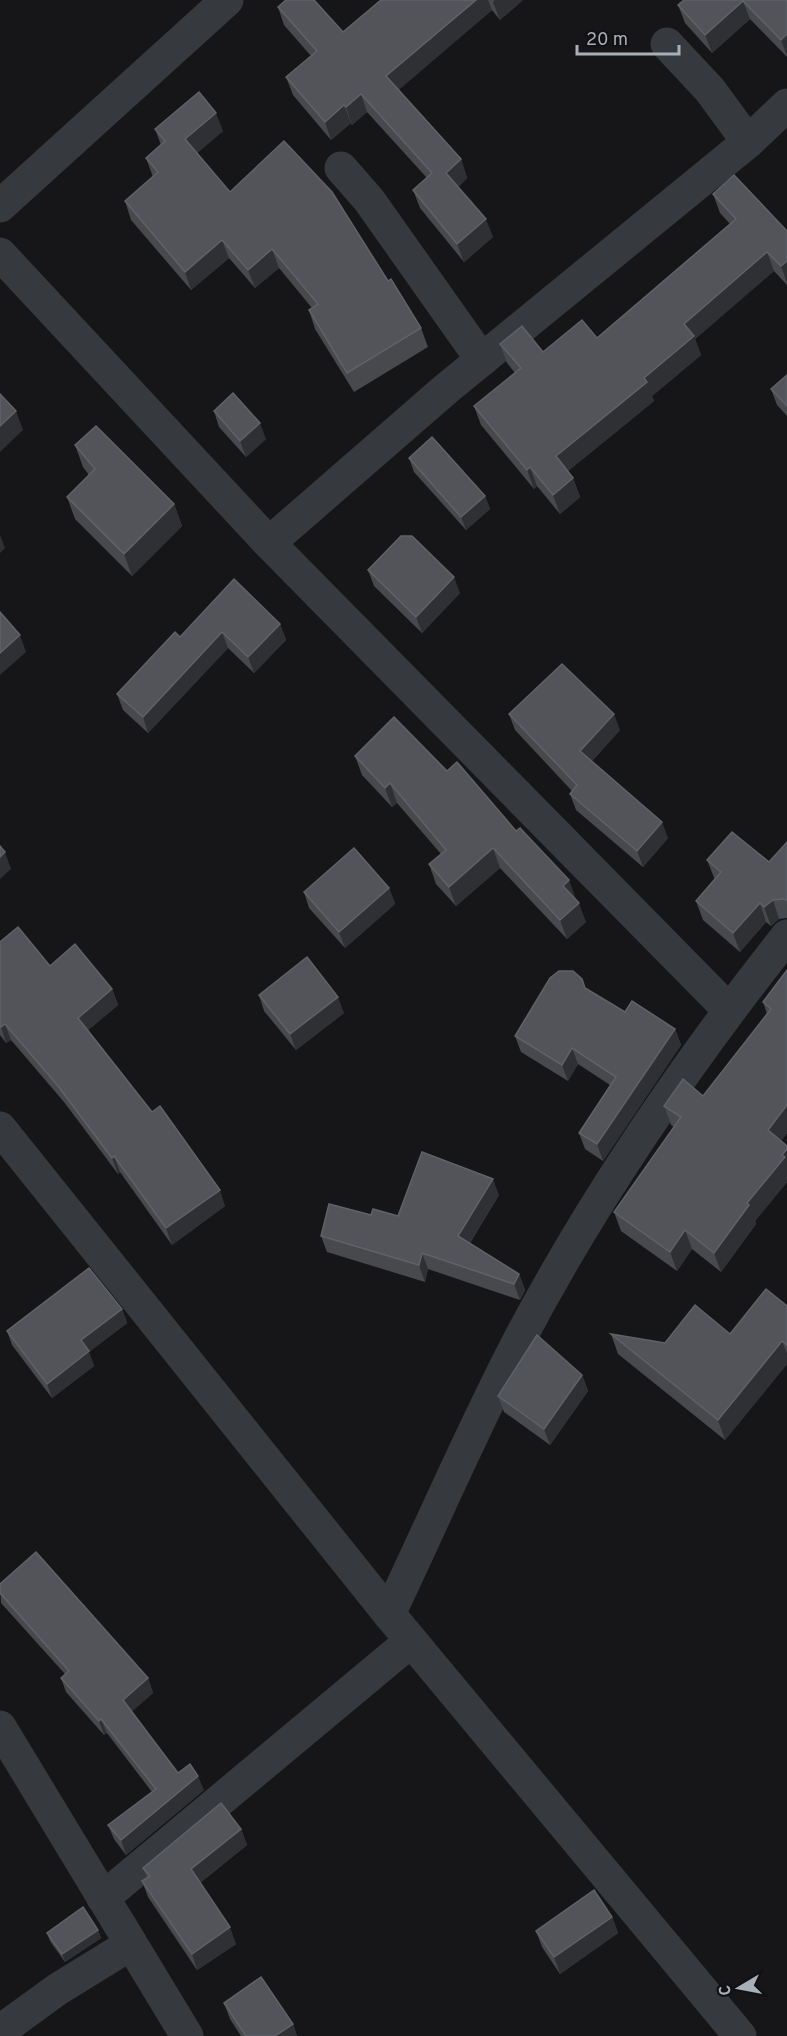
<svg xmlns="http://www.w3.org/2000/svg" width="787" height="2036" font-family="Overpass,sans-serif">
<style>
.lines{fill:none;stroke-linecap:round;stroke-linejoin:round}
.minor{stroke:#36393d;stroke-width:33}
.wall{fill:#47494d}
.shaded-wall{fill:#2f3033}
.building{fill:#525459;stroke:#5f6268;stroke-width:1.5}
</style>
<rect width="100%" height="100%" fill="#161618"/>
<g class="lines">
<g class="minor">
<path d="M667,44L710,90L748,142"/>
<path d="M341,168L369,200L482,360"/>
<path d="M0,206L227,0"/>
<path d="M0,254L269,543L729,1010"/>
<path d="M269,543L446,389L748,142L787,105"/>
<path d="M0,1128L389,1614L740,2036"/>
<path d="M389,1614C431,1526 470,1435 515,1348C591,1202 685,1065 787,936"/>
<path d="M0,1727L187,2036"/>
<path d="M103,1898L411,1641"/>
<path d="M0,2031L58,1989L131,1944"/>
</g>
</g>
<g class="wall">
<path d="M381,0H523L500,20L492,10L398,90L461,159L467,178L458,187L493,237L464,262L420,208L413,190L427,178L367,112L352,125L351,123L331,140L293,95L286,77L311,56L284,25L278,7L343,32Z"/>
<path d="M684,0H787V57L750,19L712,53L685,23L678,5Z"/>
<path d="M155,129L223,131L197,153L230,192L388,281L421,328L428,347L354,392L315,329L309,310L312,308L279,268L255,288L229,258L191,290L131,220L125,201L153,177L146,158L161,145Z"/>
<path d="M713,194L787,231V285L774,271L695,339L701,355L652,396L654,401L568,471L573,478L580,497L560,514L537,486L534,489L481,425L474,406L515,373L507,363L500,344L543,352L597,338L730,224L720,213Z"/>
<path d="M787,375V416L777,405L771,389Z"/>
<path d="M214,411L266,439L246,457L219,427Z"/>
<path d="M75,445L174,504L182,526L132,576L75,519L67,497L89,475L83,467Z"/>
<path d="M409,458L485,496L490,509L466,530L414,472Z"/>
<path d="M368,570L460,593L422,633L374,586Z"/>
<path d="M280,624L286,640L254,673L228,648L148,733L123,710L117,694L180,637Z"/>
<path d="M509,714L620,730L592,761L668,838L643,867L576,810L570,794L572,791L515,730Z"/>
<path d="M355,756L447,771L516,831L576,900L586,922L567,939L500,868L456,906L436,884L429,864L441,854L397,803L392,807L362,775Z"/>
<path d="M787,842V918L779,919L771,926L766,922L740,952L703,920L696,901L715,880L707,860L769,862Z"/>
<path d="M389,888L395,904L345,948L309,908L304,892Z"/>
<path d="M0,942L50,966L112,989L118,1005L88,1030L225,1206L172,1245L120,1172L118,1174L64,1102L11,1040L6,1043L0,1035Z"/>
<path d="M787,970V1133L781,1141L787,1146V1182L755,1221L756,1224L721,1272L692,1249L677,1271L621,1231L614,1212L674,1127L671,1125L664,1106L703,1096L767,1014L763,1002Z"/>
<path d="M586,989L625,1012L675,1029L681,1045L603,1161L585,1149L579,1133L610,1085L578,1064L568,1081L521,1052L515,1036Z"/>
<path d="M259,995L344,1013L296,1050L264,1011Z"/>
<path d="M499,1195L470,1243L519,1274L525,1290L520,1300L428,1269L425,1282L327,1252L321,1236L371,1215L398,1216Z"/>
<path d="M787,1306V1364L725,1440L618,1354L611,1334L665,1343L730,1334Z"/>
<path d="M122,1309L127,1323L89,1352L94,1366L52,1398L12,1345L7,1331Z"/>
<path d="M582,1375L588,1391L550,1445L504,1412L498,1396Z"/>
<path d="M0,1584L148,1678L153,1693L131,1712L178,1773L204,1790L126,1855L114,1839L108,1825L152,1792L107,1733L104,1735L66,1692L61,1678L65,1674L1,1603Z"/>
<path d="M241,1829L247,1845L200,1883L236,1944L197,1970L148,1897L142,1881L147,1878L143,1868Z"/>
<path d="M612,1917L618,1933L560,1974L542,1947L536,1931Z"/>
<path d="M98,1930L101,1938L65,1962L50,1941L47,1933Z"/>
<path d="M224,2003L293,2024L297,2036H241L230,2019Z"/>
</g>
<g class="shaded-wall">
<path d="M476,0H488L492,10L393,95L386,76Z"/>
<path d="M495,0H523L500,20L493,2Z"/>
<path d="M743,1L750,19L712,53L705,35Z"/>
<path d="M787,34V56L781,40Z"/>
<path d="M361,94L367,112L352,125L346,107Z"/>
<path d="M344,105L351,123L331,140L325,122Z"/>
<path d="M216,113L223,131L192,157L185,139Z"/>
<path d="M461,159L467,178L453,191L446,173Z"/>
<path d="M486,219L493,237L464,262L457,244Z"/>
<path d="M222,240L229,258L191,290L185,272Z"/>
<path d="M272,249L279,268L255,288L248,270Z"/>
<path d="M767,252L774,271L695,339L701,355L652,396L654,401L563,475L556,456L644,378L684,324Z"/>
<path d="M787,261V283L781,266Z"/>
<path d="M16,411L23,430L0,452V426Z"/>
<path d="M260,423L266,439L246,457L240,441Z"/>
<path d="M530,467L537,486L534,489L527,470Z"/>
<path d="M573,478L580,497L560,514L553,495Z"/>
<path d="M485,496L490,509L466,530L461,517Z"/>
<path d="M174,504L182,526L132,576L124,554Z"/>
<path d="M0,535L5,548L0,553Z"/>
<path d="M454,577L460,593L422,633L416,617Z"/>
<path d="M280,624L286,640L254,673L248,657Z"/>
<path d="M222,632L228,648L148,733L143,717Z"/>
<path d="M20,635L26,652L0,675V653Z"/>
<path d="M614,714L620,730L586,767L580,751Z"/>
<path d="M390,783L397,803L392,807L385,788Z"/>
<path d="M662,822L668,838L643,867L637,851Z"/>
<path d="M493,848L500,868L456,906L449,887Z"/>
<path d="M5,852L11,869L0,879V857Z"/>
<path d="M569,880L576,899L563,886Z"/>
<path d="M389,888L395,904L345,948L339,932Z"/>
<path d="M773,900L779,919L771,926L764,907Z"/>
<path d="M579,903L586,922L567,939L560,920Z"/>
<path d="M760,903L766,922L740,952L733,933Z"/>
<path d="M112,989L118,1005L84,1034L78,1018Z"/>
<path d="M338,997L344,1013L296,1050L290,1034Z"/>
<path d="M5,1024L11,1040L6,1043L1,1027Z"/>
<path d="M675,1029L681,1045L603,1161L597,1144Z"/>
<path d="M572,1048L578,1064L568,1081L562,1065Z"/>
<path d="M787,1105V1133L775,1149L768,1130Z"/>
<path d="M787,1149V1182L755,1221L756,1224L721,1272L714,1253L747,1203Z"/>
<path d="M114,1156L120,1172L118,1174L112,1158Z"/>
<path d="M493,1179L499,1195L464,1252L458,1236Z"/>
<path d="M220,1190L225,1206L172,1245L166,1228Z"/>
<path d="M685,1230L692,1249L677,1271L670,1252Z"/>
<path d="M422,1253L428,1269L425,1282L419,1265Z"/>
<path d="M519,1274L525,1290L520,1300L514,1284Z"/>
<path d="M122,1309L127,1323L89,1352L94,1366L52,1398L47,1384L81,1340Z"/>
<path d="M782,1341L787,1354V1364L725,1440L718,1420Z"/>
<path d="M582,1375L588,1391L550,1445L544,1429Z"/>
<path d="M148,1678L153,1693L128,1715L123,1700Z"/>
<path d="M101,1719L107,1733L104,1735L99,1721Z"/>
<path d="M198,1776L204,1790L126,1855L121,1840Z"/>
<path d="M241,1829L247,1845L197,1885L191,1869Z"/>
<path d="M612,1917L618,1933L560,1974L554,1957Z"/>
<path d="M230,1927L236,1944L197,1970L192,1954Z"/>
<path d="M98,1930L101,1938L65,1962L62,1954Z"/>
<path d="M293,2024L297,2036H275Z"/>
</g>
<g class="building">
<path d="M286,0H314L343,32L381,0H476L386,76L461,159L446,173L486,219L457,244L413,190L432,173L361,94L346,107L344,105L325,122L286,77L317,51L278,7Z"/>
<path d="M684,0H787V34L781,40L743,1L705,35L678,5Z"/>
<path d="M199,92L216,113L185,139L230,192L284,141L332,192L388,281L391,279L421,328L347,373L309,310L318,304L272,249L248,270L222,240L185,272L125,201L158,172L146,158L165,141L155,129Z"/>
<path d="M734,175L787,231V261L781,266L767,252L684,324L694,336L644,378L647,382L556,456L573,478L553,495L530,467L527,470L474,406L521,368L500,344L522,326L543,352L582,320L597,338L736,219L713,194Z"/>
<path d="M787,375V406L771,389Z"/>
<path d="M233,393L260,423L240,441L214,411Z"/>
<path d="M0,394L16,411L0,426Z"/>
<path d="M96,426L174,504L124,554L67,497L95,469L75,445Z"/>
<path d="M432,437L485,496L461,517L409,458Z"/>
<path d="M401,536H412L454,577L416,617L368,570Z"/>
<path d="M234,579L280,624L248,657L222,632L143,717L117,694L175,632L180,637Z"/>
<path d="M0,612L20,635L0,653Z"/>
<path d="M562,664L614,714L580,751L662,822L637,851L570,794L577,785L509,714Z"/>
<path d="M394,717L447,771L457,762L516,831L520,828L569,880L563,886L579,903L560,920L493,848L449,887L429,864L446,850L390,783L385,788L355,756Z"/>
<path d="M732,832L769,862L787,842V900L783,899L773,900L764,907L760,903L733,933L696,901L721,872L707,860Z"/>
<path d="M0,846L5,852L0,857Z"/>
<path d="M354,848L389,888L339,932L304,892Z"/>
<path d="M18,927L50,966L75,944L112,989L78,1018L152,1112L160,1106L220,1190L166,1228L114,1156L112,1158L58,1086L5,1024L1,1027L0,1026V942Z"/>
<path d="M307,957L338,997L290,1034L259,995Z"/>
<path d="M787,970V1105L768,1130L787,1146V1149L782,1155L785,1157L747,1203L749,1205L714,1253L685,1230L670,1252L614,1212L681,1117L664,1106L683,1079L703,1096L771,1009L763,1002Z"/>
<path d="M559,971H573L582,979L585,988L625,1012L632,1001L675,1029L597,1144L579,1133L616,1077L572,1048L562,1065L515,1036L550,978Z"/>
<path d="M422,1152L493,1179L458,1236L519,1274L514,1284L422,1253L419,1265L321,1236L329,1204L371,1215L373,1209L398,1216Z"/>
<path d="M89,1268L122,1309L81,1340L89,1351L47,1384L7,1331Z"/>
<path d="M766,1289L787,1306V1345L782,1341L718,1420L611,1334L665,1343L695,1305L730,1334Z"/>
<path d="M537,1335L582,1375L544,1429L498,1396Z"/>
<path d="M36,1552L148,1678L123,1700L178,1773L190,1764L198,1776L121,1840L108,1825L156,1789L101,1719L99,1721L61,1678L69,1671L0,1593V1584Z"/>
<path d="M221,1803L241,1829L191,1869L230,1927L192,1954L142,1881L150,1876L143,1868Z"/>
<path d="M594,1890L612,1917L554,1957L536,1931Z"/>
<path d="M83,1907L98,1930L62,1954L47,1933Z"/>
<path d="M261,1977L293,2024L275,2036H246L224,2003Z"/>
</g>
<g transform="translate(739 1988) rotate(260)" stroke="#111113" stroke-width="4.5" paint-order="stroke">
<path d="M0-4.5L10 22L0 15L-10 22Z" fill="#a7b0b8"/>
<text y="-9" font-size="16" font-weight="bold" text-anchor="middle" fill="#a7b0b8">С</text>
</g>
<path d="M577 45v9h102v-9" fill="none" stroke="#a7b0b8" stroke-width="3"/>
<text x="586" y="45" font-size="18" fill="#a7b0b8" stroke="#111113" stroke-width="4.5" paint-order="stroke">20 m</text>
</svg>
